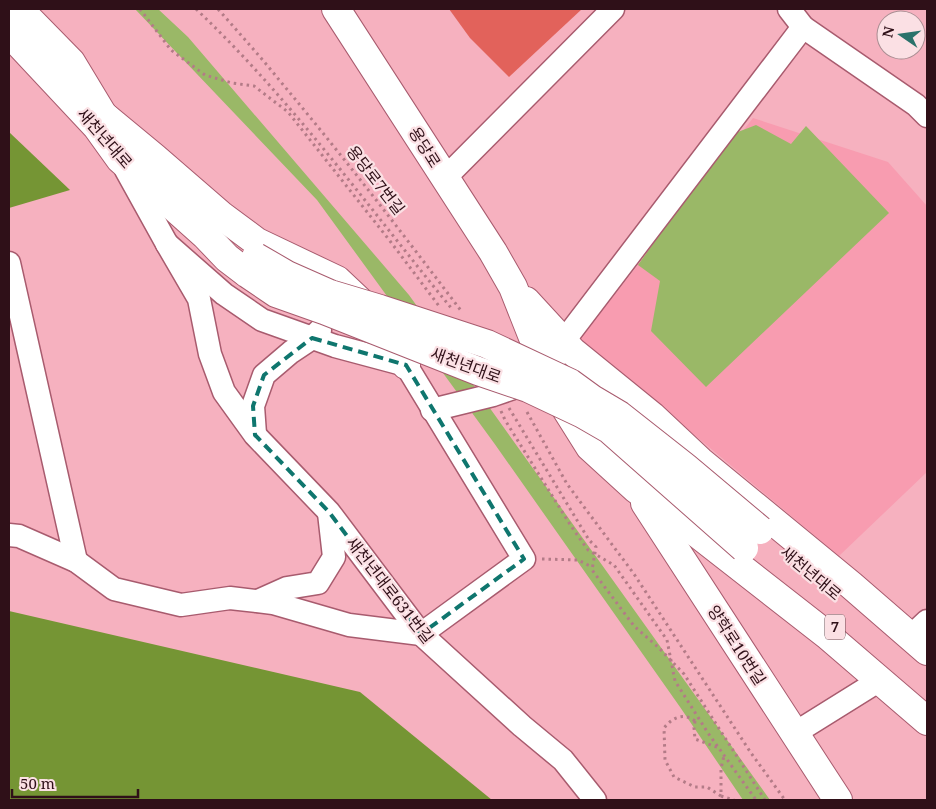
<svg xmlns="http://www.w3.org/2000/svg" width="936" height="809" font-family="'Noto Serif','Noto Sans KR',serif">
<style>
.built{fill:#f89cb0}
.green{fill:#9ab867}
.forest{fill:#759534}
.building{fill:#e2625b}
.lines{fill:none;stroke-linecap:round;stroke-linejoin:round}
.minor-casing{stroke:#a85b6e;stroke-width:25}
.major-casing{stroke:#a85b6e;stroke-width:30}
.path{stroke:#b37b87;stroke-width:3;stroke-dasharray:2.5 4;stroke-linecap:butt}
.minor{stroke:#fff;stroke-width:22}
.major{stroke:#fff;stroke-width:28}
.major-bridge-casing{stroke:#a85b6e;stroke-width:30;stroke-linecap:butt}
.major-bridge{stroke:#fff;stroke-width:28}
.marked{fill:none;stroke:#0f766e;stroke-width:4;stroke-dasharray:10 6;stroke-linejoin:round}
.labels{text-anchor:middle;stroke-width:4.5;stroke-linejoin:round;paint-order:stroke}
.shield{fill:#fbe0e4;stroke:#6c4e55;stroke-width:1}
.shield-label{font-size:15px;font-weight:bold;fill:#2f1018}
.street-label{font-size:16px;fill:#2f1018;stroke:#fbe0e4}
</style>
<rect width="100%" height="100%" fill="#f6b1bf"/>
<path class="built" d="M753,118L888,162L927,206V472L839,556L580,339Z"/>
<g class="green">
<path d="M135,9H158L188,37L409,295L770,800H743L680,707L494,443L317,200Z"/>
<path d="M756,125L791,144L806,126L889,213L706,387L651,331L660,281L638,265L730,135Z"/>
</g>
<g class="forest">
<path d="M9,132L70,190L9,208Z"/>
<path d="M9,611L360,692L492,800H9Z"/>
</g>
<path class="building" d="M449,9H582L509,77L470,38Z"/>
<g class="lines">
<g class="minor-casing">
<g id="minor">
<path d="M789,9L803,27L916,105L927,116"/>
<path d="M126,170L167,244L199,299L210,354L224,392L255,435L329,512L421,634L522,726L563,760L595,800"/>
<path d="M445,178L613,9"/>
<path d="M9,263L76,561"/>
<path d="M432,410L493,395L546,377L563,342L803,27"/>
<path d="M255,434L253,406L264,375L291,352L312,338L320,330"/>
<path d="M9,535L19,536L76,561L114,589L181,605L230,598L273,603L349,625L421,634L524,559L406,365L335,346L262,320L224,294L167,244"/>
<path d="M258,601L287,588L318,583L334,557L329,513"/>
<path d="M910,637L927,621"/>
<path d="M795,733L880,680"/>
</g>
</g>
<g class="major-casing">
<g id="major">
<path d="M19,9L71,62L103,115L115,127"/>
<path d="M336,9L493,252L513,287L534,340L546,377L590,447L636,489L699,535L827,635L927,721"/>
<path d="M9,33L97,127L120,159L205,235L227,258L248,274"/>
<path d="M103,115L155,158L222,216L257,242L337,280L372,313L406,365"/>
<path d="M526,301L572,351L652,416L700,461L851,585L927,651"/>
<path d="M645,503L838,800"/>
</g>
</g>
<g class="path">
<path d="M140,9L171,50L205,75L232,83L254,86L288,112L390,241L439,306"/>
<path d="M196,9C291,99 369,208 452,309"/>
<path d="M218,9C239,33 260,56 280,81C343,156 403,234 462,312"/>
<path d="M509,408L589,540L596,547L592,570L634,626L659,648L684,674L765,800"/>
<path d="M501,411L505,420L571,526L588,550L614,565L667,640L675,681L708,733L756,800"/>
<path d="M527,412L567,484L634,574L751,753L785,800"/>
<path d="M542,559L578,560L592,567"/>
<path d="M695,721C683,712 672,718 664,728L665,760L674,777L695,787H707L721,796V768L724,756"/>
<path d="M695,721L694,728L695,739L719,748"/>
<path d="M721,796L734,800"/>
</g>
<use href="#minor" class="minor"/>
<use href="#major" class="major"/>
<g class="major-bridge-casing">
<g id="major-bridge">
<path d="M256,257L287,275L330,294L380,309L487,344L570,383L592,399L619,415L685,467L760,530"/>
<path d="M248,274L276,293L324,310L478,371L528,388L583,414L609,429L744,548"/>
</g>
</g>
<use href="#major-bridge" class="major-bridge"/>
</g>
<path class="marked" d="M312,338L406,365L524,559L421,634L329,512L255,435L253,406L264,375Z"/>
<g class="labels">
<rect class="shield" x="825" y="614.5" width="20" height="25" rx="4"/>
<g class="shield-label">
<text x="835" y="632">7</text>
</g>
<g class="street-label">
<text transform="translate(105 138) rotate(49)" y="6">새천년대로</text>
<text transform="translate(425 147) rotate(58)" y="6">용당로</text>
<text transform="translate(376 180) rotate(52)" y="6">용당로7번길</text>
<text transform="translate(466 365) rotate(20)" y="6">새천년대로</text>
<text transform="translate(811 573) rotate(40)" y="6">새천년대로</text>
<text transform="translate(390 590) rotate(52)" y="6">새천년대로631번길</text>
<text transform="translate(737 645) rotate(57)" y="6">양학로10번길</text>
</g>
</g>
<rect width="936" height="809" fill="none" stroke="#2f1018" stroke-width="20"/>
<g transform="translate(901 35) rotate(283)"><circle r="24" fill="#fbe0e4" stroke="#a98d92"/>
<path d="M0-4L9 19L0 12L-9 19Z" fill="#2a726b"/>
<text y="-8" font-size="14" font-weight="bold" text-anchor="middle" fill="#2f1018">N</text>
</g>
<path d="M12 789v8h126v-8" fill="none" stroke="#2f1018" stroke-width="2.5"/>
<text x="20" y="789" font-size="15" fill="#2f1018" stroke="#fbe0e4" stroke-width="4" paint-order="stroke">50 m</text>
</svg>
